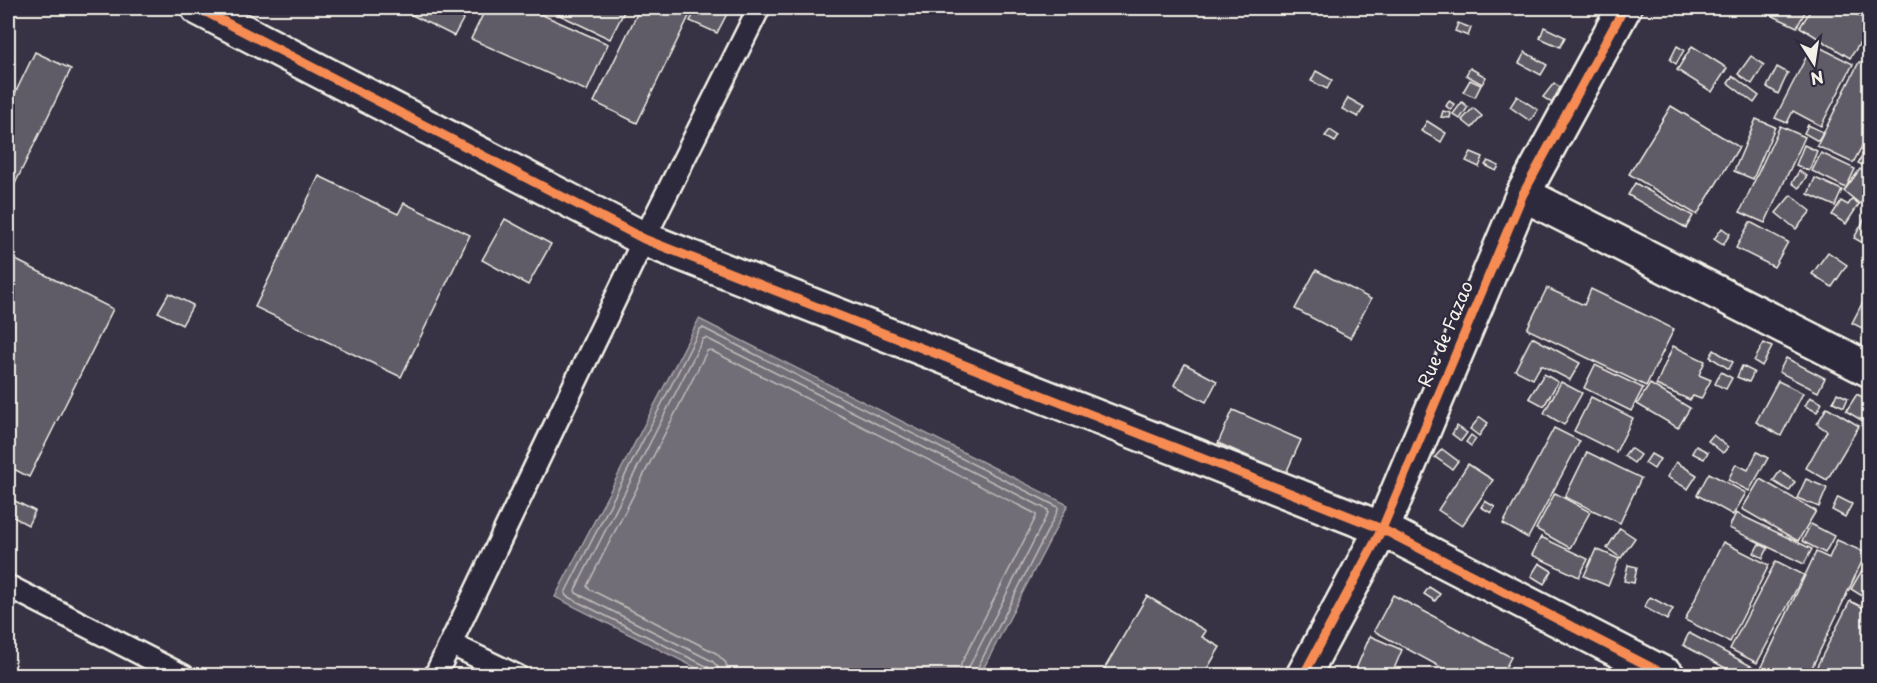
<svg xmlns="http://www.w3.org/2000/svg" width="1877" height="683" font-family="'Playpen Sans',sans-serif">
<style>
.water{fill:#726e77;stroke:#a6a2a4;stroke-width:1.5}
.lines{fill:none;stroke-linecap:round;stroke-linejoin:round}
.shore{stroke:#c0bdbb;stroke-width:1.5}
.building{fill:#5f5c67;stroke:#f4f1e8;stroke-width:1.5}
.lane-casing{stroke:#f4f1e8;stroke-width:26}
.street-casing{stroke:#f4f1e8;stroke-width:38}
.lane{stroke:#2f2a3d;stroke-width:21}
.street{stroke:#2f2a3d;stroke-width:33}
.cycleway-casing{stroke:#2f2a3d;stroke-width:13}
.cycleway{stroke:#f68b52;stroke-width:9}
.labels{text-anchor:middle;stroke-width:4.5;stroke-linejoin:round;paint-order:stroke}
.street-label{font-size:18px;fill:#f4f1e8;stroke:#2f2a3d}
</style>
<rect width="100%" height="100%" fill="#373244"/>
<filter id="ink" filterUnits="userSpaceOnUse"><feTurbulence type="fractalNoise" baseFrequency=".0167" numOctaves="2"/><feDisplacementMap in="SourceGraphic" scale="12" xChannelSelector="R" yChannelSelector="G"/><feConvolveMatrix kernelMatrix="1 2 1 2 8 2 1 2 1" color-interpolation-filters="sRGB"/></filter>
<g filter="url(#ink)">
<path class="water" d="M699,319L1068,505L980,675H710L555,597Z"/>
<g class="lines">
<g class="shore">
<path d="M711,676V671L708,667L566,596L565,593L700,329L703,328L1058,507V510L976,671L975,676"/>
<path d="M719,676L718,667L712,661L576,593L575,590L703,339L706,338L1048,510V513L969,667L968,676"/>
<path d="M728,676L726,663L716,653L589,589L587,586L707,351L710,350L1036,514V517L961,664L959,676"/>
</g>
</g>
<g class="building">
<path d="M398,8H469L454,36Z"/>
<path d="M486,8H527L608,44L587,91L471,39Z"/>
<path d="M545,8H626L610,39Z"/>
<path d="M640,8H693L637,123L594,102Z"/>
<path d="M697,8H730L717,33L690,21Z"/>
<path d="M1756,8H1807L1797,27Z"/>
<path d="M1812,8H1846L1870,22V28L1850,58L1800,27Z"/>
<path d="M1458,23L1471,28L1468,36L1455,31Z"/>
<path d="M1544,27L1565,37L1560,47L1540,38Z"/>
<path d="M1813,44L1853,64L1821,126L1793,111L1787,123L1775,118Z"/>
<path d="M1677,46L1684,50L1676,64L1670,60Z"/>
<path d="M1692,46L1727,68L1712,92L1677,70Z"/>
<path d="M35,52L71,69L8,198V108Z"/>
<path d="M1525,52L1547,65L1541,75L1519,63Z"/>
<path d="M1751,56L1764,65L1752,84L1738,74Z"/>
<path d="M1859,62L1870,67V131L1853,163L1817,146Z"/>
<path d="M1777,67L1788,73L1778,94L1767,87Z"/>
<path d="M1470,68L1486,77L1482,84L1466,75Z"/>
<path d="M1316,71L1332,80L1327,89L1311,81Z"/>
<path d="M1733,76L1759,96L1754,103L1728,83Z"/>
<path d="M1470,80L1481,85L1475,97L1463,92Z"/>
<path d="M1554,83L1562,89L1552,103L1543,97Z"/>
<path d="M1517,96L1538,110L1530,121L1510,107Z"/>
<path d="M1348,98L1364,107L1358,117L1342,109Z"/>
<path d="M1449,101L1454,104L1451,110L1446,106Z"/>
<path d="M1462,102L1468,107L1460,119L1453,114Z"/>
<path d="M1671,106L1739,147L1697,215L1629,174Z"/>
<path d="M1473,108L1482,116L1472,128L1462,120Z"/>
<path d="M1443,111L1451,113L1450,118L1441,117Z"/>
<path d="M1756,119L1775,127L1753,179L1734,171Z"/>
<path d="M1427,121L1446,133L1441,142L1421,131Z"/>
<path d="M1808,125L1823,132L1818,141L1804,133Z"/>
<path d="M1780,126L1805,137L1765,223L1740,212Z"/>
<path d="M1330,130L1339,136L1335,142L1325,136Z"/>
<path d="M1870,143V169L1858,163Z"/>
<path d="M1804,145L1817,151L1809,171L1796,165Z"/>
<path d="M1471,152L1483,157L1479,167L1466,161Z"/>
<path d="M1821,153L1855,169L1846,188L1812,171Z"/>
<path d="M1488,161L1499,166L1496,171L1485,165Z"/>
<path d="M1860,169L1870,176V191L1860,204L1844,191Z"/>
<path d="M1799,171L1807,176L1799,188L1792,183Z"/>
<path d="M319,176L398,214L404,203L470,235L401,377L255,307Z"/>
<path d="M1815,178L1842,190L1835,206L1808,194Z"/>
<path d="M1635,183L1693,216L1686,228L1628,195Z"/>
<path d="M1791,195L1811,211L1796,229L1776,213Z"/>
<path d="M1852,199L1859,204L1846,224L1832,215L1841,201L1848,205Z"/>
<path d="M1868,213H1870V247L1854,238Z"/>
<path d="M505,219L551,244L528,285L482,260Z"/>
<path d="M1750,222L1788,242L1774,267L1736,248Z"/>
<path d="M1722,228L1730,234L1723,245L1714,239Z"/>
<path d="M1828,252L1847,265L1832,287L1812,274Z"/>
<path d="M8,256L113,309L29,477L8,466Z"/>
<path d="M1316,270L1371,299L1350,338L1295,309Z"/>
<path d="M1547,288L1584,305L1591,289L1674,329L1646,386L1527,329Z"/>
<path d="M169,293L193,305L182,325L158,312Z"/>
<path d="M1866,296L1870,298V332L1852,323Z"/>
<path d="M1532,337L1580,363L1570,380L1541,365L1533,379L1515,370Z"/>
<path d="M1764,343L1772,347L1762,366L1754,361Z"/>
<path d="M1673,346L1705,361L1699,375L1711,380L1701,399L1693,396L1690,400L1656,385Z"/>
<path d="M1714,350L1733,362L1729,369L1710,357Z"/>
<path d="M1786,358L1825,378L1818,392L1779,372Z"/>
<path d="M1185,364L1217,381L1206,402L1174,385Z"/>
<path d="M1595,365L1643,388L1631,411L1584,388Z"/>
<path d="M1742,366L1754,372L1749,382L1737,377Z"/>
<path d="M1721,372L1732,378L1726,389L1715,384Z"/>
<path d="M1544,374L1558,382L1544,406L1529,398Z"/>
<path d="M1778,381L1803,393L1781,436L1756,422Z"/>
<path d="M1561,382L1582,393L1564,425L1544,413Z"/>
<path d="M1650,384L1690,408L1678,428L1637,404Z"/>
<path d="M1837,393L1848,398L1844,407L1833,402Z"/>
<path d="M1857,394L1870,402V407L1861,420L1846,411Z"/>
<path d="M1591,397L1633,418L1616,452L1574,431Z"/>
<path d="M1810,397L1822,403L1817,412L1805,406Z"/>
<path d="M1827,407L1859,426L1827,480L1806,468L1827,431L1817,424Z"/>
<path d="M1233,410L1301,440L1286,473L1218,443Z"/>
<path d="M1480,417L1488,423L1479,436L1470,429Z"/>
<path d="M1457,426L1467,433L1461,441L1452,434Z"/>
<path d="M1554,428L1580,441L1528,538L1503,524Z"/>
<path d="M1471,435L1476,439L1471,446L1466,442Z"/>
<path d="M1713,435L1728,447L1723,453L1708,441Z"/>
<path d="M1696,446L1708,452L1704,459L1692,453Z"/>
<path d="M1630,448L1640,455L1634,463L1624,456Z"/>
<path d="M1442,449L1458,461L1452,469L1435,457Z"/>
<path d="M1587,452L1641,478L1620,523L1565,497Z"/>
<path d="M1757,452L1768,458L1749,491L1728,480L1736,464L1748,470Z"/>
<path d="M1651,454L1660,459L1654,469L1645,463Z"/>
<path d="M1676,462L1697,475L1688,489L1667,477Z"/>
<path d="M1468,464L1493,480L1462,526L1438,510Z"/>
<path d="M1780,471L1795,482L1789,491L1773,481Z"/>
<path d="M1709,473L1746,493L1733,515L1697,495Z"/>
<path d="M1760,479L1816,511L1798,541L1742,509Z"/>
<path d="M1806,479L1827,488L1819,507L1797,498Z"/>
<path d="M1555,493L1590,512L1570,548L1536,529Z"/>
<path d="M1838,497L1852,504L1845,517L1832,510Z"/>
<path d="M13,500L35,511L28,525L8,514Z"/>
<path d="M1485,501L1495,507L1491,513L1481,507Z"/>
<path d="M1736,513L1812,549L1804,564L1729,528Z"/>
<path d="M1811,524L1834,536L1825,553L1802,541Z"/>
<path d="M1620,528L1635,538L1621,558L1607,548Z"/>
<path d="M1541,537L1588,559L1579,577L1532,555Z"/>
<path d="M1837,540L1866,553L1808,676H1768L1760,671L1816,552L1829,558Z"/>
<path d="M1723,542L1769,565L1730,642L1685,620Z"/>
<path d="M1759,544L1768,548L1763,558L1754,553Z"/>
<path d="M1596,549L1619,559L1608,586L1584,576Z"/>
<path d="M1776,561L1804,575L1757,663L1730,649Z"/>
<path d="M1539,563L1552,571L1544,584L1531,576Z"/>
<path d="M1628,565L1637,567L1634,583L1624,581Z"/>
<path d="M1862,570L1870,575V601L1851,589Z"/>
<path d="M1429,587L1440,594L1435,601L1424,594Z"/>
<path d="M1393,595L1511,657L1501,676H1457L1374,631Z"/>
<path d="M1147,596L1206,631L1202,637L1220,647L1203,676H1100Z"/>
<path d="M1650,597L1673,609L1667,620L1644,607Z"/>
<path d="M1850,601L1870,611V676H1812Z"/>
<path d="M1689,633L1753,667L1748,676H1740L1683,645Z"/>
<path d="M1370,636L1402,650L1391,676H1353Z"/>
</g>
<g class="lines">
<g class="lane-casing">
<g id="lane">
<path d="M8,586L184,676"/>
<path d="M451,644L517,676"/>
<path d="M435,676L644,239L759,8"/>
</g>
</g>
<g class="street-casing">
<g id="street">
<path d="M198,8L644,239L1382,529L1668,676"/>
<path d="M1523,194L1870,370"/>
<path d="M1303,676L1382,529L1523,194L1624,8"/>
</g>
</g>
<use href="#lane" class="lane"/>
<use href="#street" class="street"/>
<g class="cycleway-casing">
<g id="cycleway">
<path d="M198,8L644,239L1382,529L1668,676"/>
<path d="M1303,676L1382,529L1523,194L1624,8"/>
</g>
</g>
<use href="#cycleway" class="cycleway"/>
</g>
</g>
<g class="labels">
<g class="street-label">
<text transform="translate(1446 334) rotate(-67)" y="6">Rue de Fazao</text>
</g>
</g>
<rect width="1877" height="683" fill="none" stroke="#2f2a3d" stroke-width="30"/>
<rect x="15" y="15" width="1847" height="653" fill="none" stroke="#f4f1e8" stroke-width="2" filter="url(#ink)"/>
<g transform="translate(1814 63) rotate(168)" stroke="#2f2a3d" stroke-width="4.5" paint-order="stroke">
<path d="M0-4.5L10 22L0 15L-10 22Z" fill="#f4f1e8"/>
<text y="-9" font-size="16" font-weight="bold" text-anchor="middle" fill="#f4f1e8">N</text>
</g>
</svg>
